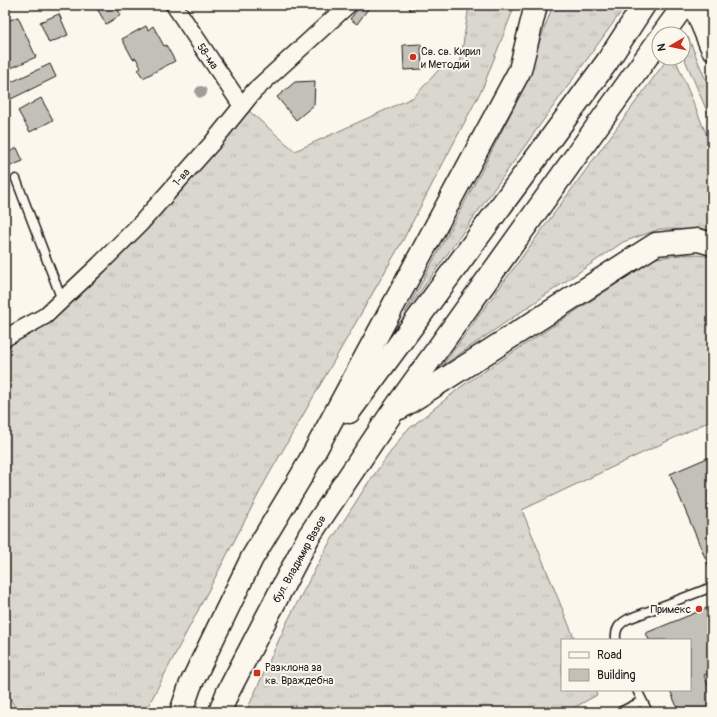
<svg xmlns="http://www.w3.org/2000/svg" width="717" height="717" font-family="Pangolin,sans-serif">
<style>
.grass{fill:url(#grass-tufts);stroke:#7b7a75}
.building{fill:#c3c0b8;stroke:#1c1c1c}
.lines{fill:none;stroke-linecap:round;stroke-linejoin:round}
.lane-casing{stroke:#1c1c1c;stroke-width:11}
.street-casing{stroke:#1c1c1c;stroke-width:19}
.primary-casing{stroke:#1c1c1c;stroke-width:25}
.lane{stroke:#fbf7ec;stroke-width:8}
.street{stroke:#fbf7ec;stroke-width:16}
.primary{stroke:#fbf7ec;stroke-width:22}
.tree{fill:#a09d97}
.poi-dot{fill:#c8321e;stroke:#fbf7ec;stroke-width:1.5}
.labels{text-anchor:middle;stroke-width:4;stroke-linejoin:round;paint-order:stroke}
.poi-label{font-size:11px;fill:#1c1c1c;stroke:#fbf7ec;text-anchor:start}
.street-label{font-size:11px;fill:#1c1c1c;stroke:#fbf7ec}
</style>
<defs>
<pattern id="grass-tufts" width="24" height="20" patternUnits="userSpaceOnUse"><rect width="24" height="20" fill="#dad7ce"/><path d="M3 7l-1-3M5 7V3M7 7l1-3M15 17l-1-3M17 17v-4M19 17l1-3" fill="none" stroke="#bab8b0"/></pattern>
</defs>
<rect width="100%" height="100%" fill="#fbf7ec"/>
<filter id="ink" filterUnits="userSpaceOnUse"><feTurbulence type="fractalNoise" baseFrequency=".025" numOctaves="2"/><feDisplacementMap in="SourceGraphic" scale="8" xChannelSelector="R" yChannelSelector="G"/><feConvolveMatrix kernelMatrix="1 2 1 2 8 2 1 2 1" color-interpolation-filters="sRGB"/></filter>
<g filter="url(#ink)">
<g class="grass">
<path d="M469,5H515L483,87L403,240L267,478L145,712H17L5,687V343L96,276L249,111L295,151L414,97L445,63L459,71Z"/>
<path d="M553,5H626L405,313L481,172L519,97Z"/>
<path d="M688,37L712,95V123L683,55V44Z"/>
<path d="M668,58H675L712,148V230L660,229L623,242L442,366Z"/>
<path d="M690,254L712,257V420L522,510L575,640H562V690H595L597,695L566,712H246L288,620L327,547L368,483L405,432L462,386L656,258Z"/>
</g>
<g class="building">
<path d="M95,5H115L121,15L106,24Z"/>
<path d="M361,5H371L357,24L350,19Z"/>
<path d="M408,5H419V6L410,10Z"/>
<path d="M59,14L68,35L49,43L40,22Z"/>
<path d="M18,17L36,57L9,69L5,60V22Z"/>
<path d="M146,26L148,30L153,26L164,46L166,45L175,61L143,78L138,70L141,68L136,58L133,59L122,39Z"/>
<path d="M421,44L422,69L404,70L403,45Z"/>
<path d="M50,64L56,77L9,100L5,92V85Z"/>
<path d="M315,81L314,105L296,120L277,97L295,82Z"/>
<path d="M41,98L53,120L30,132L18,111Z"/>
<path d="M17,148L23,161L8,167L5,160V154Z"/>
<path d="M712,456V574L670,474Z"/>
<path d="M712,606V672L704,675L712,695V712H679L670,690H690V640H649L646,633Z"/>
</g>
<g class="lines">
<g class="lane-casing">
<g id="lane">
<path d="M16,179L62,300"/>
<path d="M616,640C615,629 619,624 628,619L712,587"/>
<path d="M637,690L648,712"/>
<path d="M620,712L642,701"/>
</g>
</g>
<g class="street-casing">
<g id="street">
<path d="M174,5L242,106"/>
<path d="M5,338L45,316L99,265L141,223L212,143L254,91L348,5"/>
</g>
</g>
<g class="primary-casing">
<g id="primary">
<path d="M694,5L712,48"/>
<path d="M663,34L684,5"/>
<path d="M400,408L656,244L698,240L712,244"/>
<path d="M349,412L607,62L644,5"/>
<path d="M181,712L190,686L252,558L302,475L520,70L536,5"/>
<path d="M220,712L227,694L309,536L391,414L659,40"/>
</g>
</g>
<use href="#lane" class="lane"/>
<use href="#street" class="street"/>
<use href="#primary" class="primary"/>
</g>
<circle class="tree" cx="201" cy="92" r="6"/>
</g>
<g class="poi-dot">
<circle cx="413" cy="57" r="4"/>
<circle cx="699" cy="609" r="4"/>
<rect x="253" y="669" width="8" height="8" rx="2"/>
</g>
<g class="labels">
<g class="poi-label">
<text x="421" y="55">Св. св. Кирил<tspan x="421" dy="13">и Методий</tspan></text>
<text x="691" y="613" text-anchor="end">Примекс</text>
<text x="265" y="671">Разклона за<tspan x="265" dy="13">кв. Враждебна</tspan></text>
</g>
<g class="street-label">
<text transform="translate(208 56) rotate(56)" y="4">58-ма</text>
<text transform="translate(181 177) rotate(-48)" y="4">1-ва</text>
<text transform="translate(299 559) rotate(-61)" y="4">бул. Владимир Вазов</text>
</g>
</g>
<rect width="717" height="717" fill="none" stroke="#fbf7ec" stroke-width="20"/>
<rect x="10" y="10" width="697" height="697" fill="none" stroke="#1c1c1c" stroke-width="1.5" filter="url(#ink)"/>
<rect x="561" y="639" width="130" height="52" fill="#fbf7ec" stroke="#a29f99"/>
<rect x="569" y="652" width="20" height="6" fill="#fbf7ec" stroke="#a29f99"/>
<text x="597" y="659" font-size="12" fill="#1c1c1c">Road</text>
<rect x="569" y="669" width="20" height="12" fill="#c3c0b8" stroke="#a29f99"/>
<text x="597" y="679" font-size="12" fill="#1c1c1c">Building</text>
<g transform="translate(671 46) rotate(261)"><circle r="19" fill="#fbf7ec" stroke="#a29f99"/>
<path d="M0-3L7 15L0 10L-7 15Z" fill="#c8321e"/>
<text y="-6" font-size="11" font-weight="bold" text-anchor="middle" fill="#1c1c1c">N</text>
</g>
</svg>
